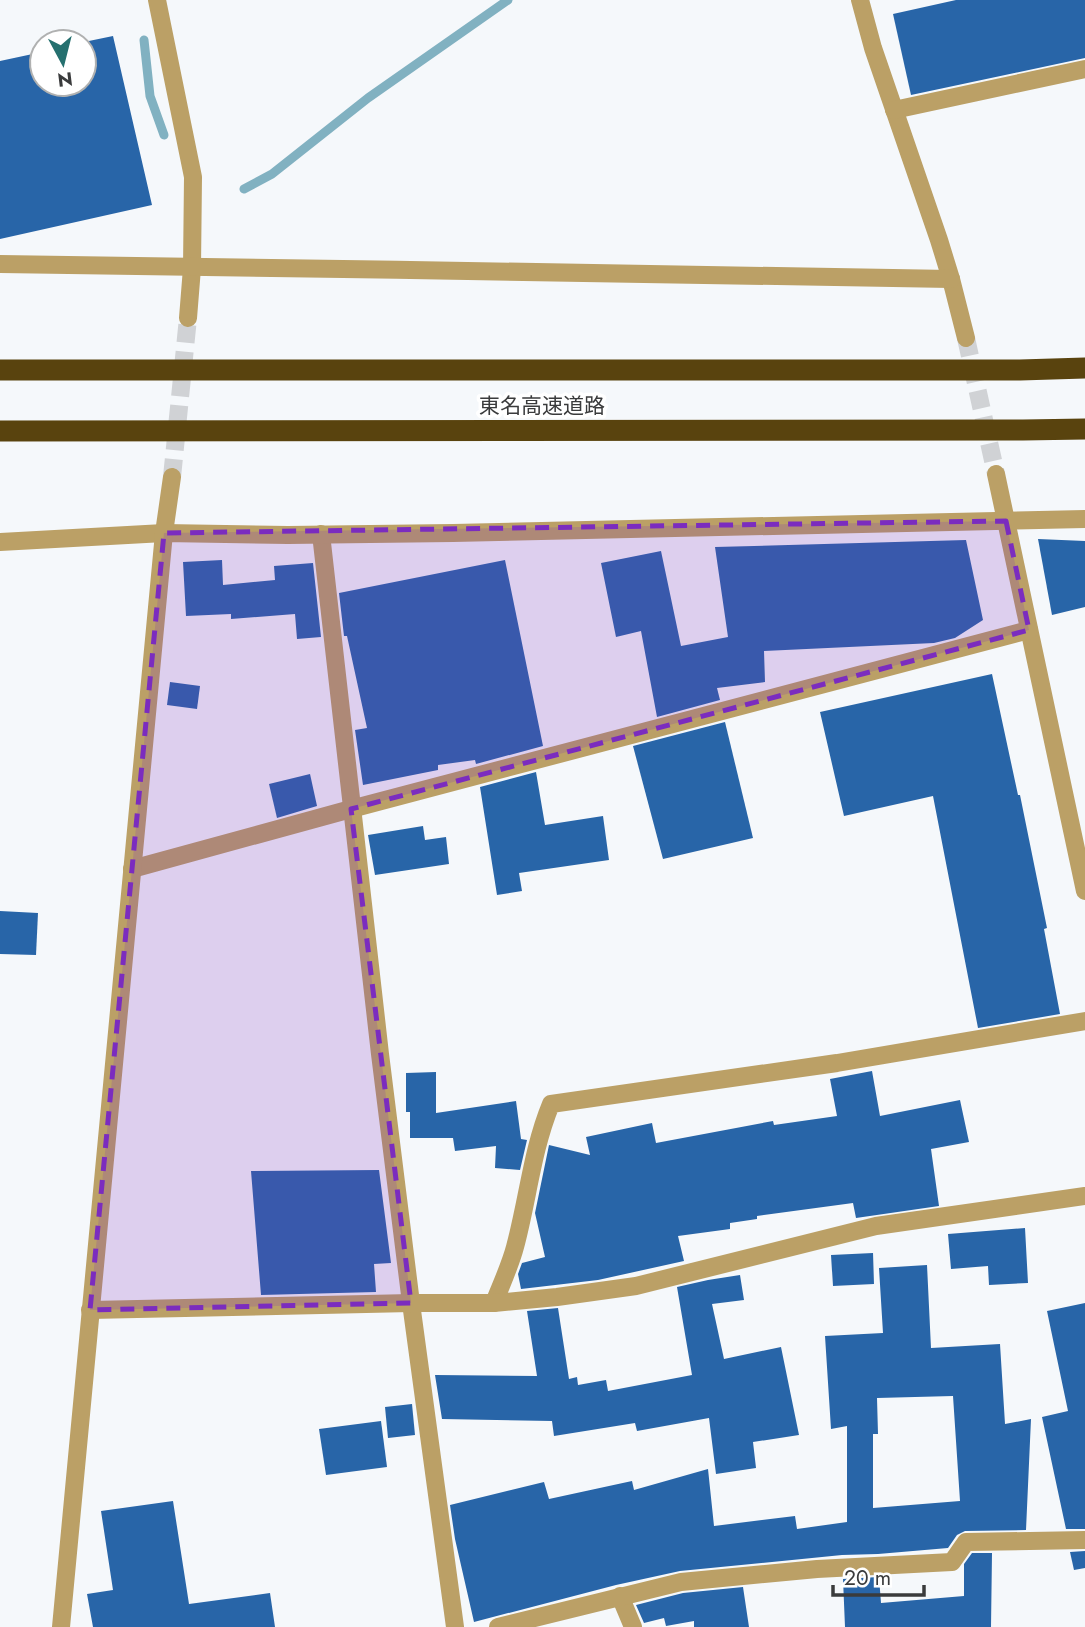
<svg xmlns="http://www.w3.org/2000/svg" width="1085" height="1627" font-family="Jost,'Noto Sans JP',sans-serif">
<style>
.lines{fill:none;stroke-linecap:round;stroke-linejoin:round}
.stream{stroke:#81b1c1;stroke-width:9}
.building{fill:#2865a8;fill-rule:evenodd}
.minor-tunnel{stroke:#d0d2d5;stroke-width:18;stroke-dasharray:18 9;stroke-linecap:butt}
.minor{stroke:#bba066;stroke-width:18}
.highway{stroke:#59430e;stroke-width:21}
.marked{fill:#7b2cbf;fill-opacity:0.2;stroke:#7b2cbf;stroke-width:5;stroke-dasharray:14 9;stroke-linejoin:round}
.labels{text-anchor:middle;stroke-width:7;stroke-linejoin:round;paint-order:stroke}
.street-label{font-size:21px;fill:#3a3b3c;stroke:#fff}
</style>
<rect width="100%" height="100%" fill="#f5f8fb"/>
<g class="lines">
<g class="stream">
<path d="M144,40L150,96L164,135"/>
<path d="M244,189L272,174L368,98L508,0"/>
</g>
</g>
<g class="building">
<path d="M956,0H1085V58L911,95L893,14Z"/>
<path d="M113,36L152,205L0,239V61L42,52V84H84V42Z"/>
<path d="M1038,539L1085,541V607L1052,615Z"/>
<path d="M966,540L983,620L955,638L934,643L764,651L765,682L717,688L720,700L657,717L641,631L616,637L601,563L661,551L681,646L728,637L715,547Z"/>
<path d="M222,560L223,585L275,580L274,566L313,563L321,637L297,639L295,614L231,619V614L186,616L183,562Z"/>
<path d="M505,560L543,746L476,764L475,760L438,765V770L363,785L355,730L367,728L347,636H344L339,593Z"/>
<path d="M992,674L1018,795H1020L1047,928L1044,929L1060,1014L978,1028L933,796L844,816L820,712Z"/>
<path d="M170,682L200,686L197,709L167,705Z"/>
<path d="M725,722L753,838L663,859L633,746Z"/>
<path d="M536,772L545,825L603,816L609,860L519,873L522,891L497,895L480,787Z"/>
<path d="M310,774L317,806L277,818L269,784Z"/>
<path d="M423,826L425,840L446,837L449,864L375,875L368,835Z"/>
<path d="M0,911L38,913L36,955L0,954Z"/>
<path d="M872,1071L880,1116L960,1100L969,1142L931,1149L939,1206L856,1218L853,1203L757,1216V1219L730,1223V1229L678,1236L684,1261L598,1280L521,1289L518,1274L522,1263L545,1257L535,1213L549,1145L590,1155L586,1137L652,1123L656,1143L773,1121L774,1125L837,1116L830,1079Z"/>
<path d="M436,1072V1113L516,1101L521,1139L527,1140L520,1170L495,1168L496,1146L455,1151L453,1138H410V1112H406V1073Z"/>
<path d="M379,1170L391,1263L374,1264L376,1292L261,1295L251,1171Z"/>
<path d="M1025,1228L1028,1283L989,1285L988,1266L951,1269L948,1234Z"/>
<path d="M873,1253L874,1284L833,1286L831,1255Z"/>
<path d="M927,1265L931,1348L1000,1344L1005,1424L1031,1419L1026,1530L965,1531L957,1535L948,1548L878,1554L842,1555L680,1571L616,1585L474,1622L455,1539L450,1505L544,1482L549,1499L632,1481L634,1490L708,1469L714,1526L795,1516L797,1529L847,1522V1426L831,1429L825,1336L883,1333L879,1268ZM953,1396L960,1501L873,1508V1434H878L877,1398Z"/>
<path d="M740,1275L744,1300L712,1304L724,1359L781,1347L799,1435L753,1442L756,1468L716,1474L709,1418L637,1431L635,1423L554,1436L552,1421L442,1419L435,1375L537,1376L527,1311L558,1308L569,1379L577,1377L578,1385L606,1380L608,1391L692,1375L677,1287L708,1280Z"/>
<path d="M1085,1303V1529H1066L1042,1417L1068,1411L1047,1311Z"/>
<path d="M412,1404L415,1435L388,1438L385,1407Z"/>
<path d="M381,1421L387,1467L326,1475L319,1429Z"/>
<path d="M173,1501L189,1604L270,1593L275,1627H93L87,1594L113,1590L101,1511Z"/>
<path d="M1085,1551V1568L1074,1570L1070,1552Z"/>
<path d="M972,1553H992L991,1627H845L843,1579L879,1577L881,1603L964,1596V1564Z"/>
<path d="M743,1587L749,1627H694V1621L666,1626L664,1618L644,1623L636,1605L683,1593Z"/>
</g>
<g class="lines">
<g class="minor-tunnel">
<path d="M966,338L996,474"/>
<path d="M172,477L188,318"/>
</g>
<g class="minor">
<path d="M157,0L193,177L192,268L188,318"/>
<path d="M860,0L873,48L939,240L951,279L966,338"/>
<path d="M894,110L1085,69"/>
<path d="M0,264C317,270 634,271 951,279"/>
<path d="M996,474L1085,891"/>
<path d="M321,534L380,1054L411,1303L455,1627"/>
<path d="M0,542L164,533L288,535L453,533L1085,519"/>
<path d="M132,869L351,809L1029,630"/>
<path d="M494,1303C501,1285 510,1266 515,1247C528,1199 532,1150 551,1104L837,1063L1085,1021"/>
<path d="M90,1310L411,1303H494L557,1297L636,1286L876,1226L1085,1196"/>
<path d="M620,1596L633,1627"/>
<path d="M61,1627L164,533L172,477"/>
<path d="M498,1627L681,1582L817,1569L952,1562L966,1542L1085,1540"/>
</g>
<g class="highway">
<path d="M0,370H1020L1085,368"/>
<path d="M0,431L1023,430L1085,429"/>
</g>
</g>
<path class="marked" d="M1006,521L1029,630L351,809L411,1303L90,1310L164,533Z"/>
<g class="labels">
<g class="street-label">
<text x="542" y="413">東名高速道路</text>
</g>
</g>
<g transform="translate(63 63) rotate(173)"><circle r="33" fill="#ffffff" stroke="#b0b1b1" stroke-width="2"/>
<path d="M0-5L12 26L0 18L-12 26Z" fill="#25706f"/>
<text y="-10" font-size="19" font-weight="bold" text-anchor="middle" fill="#3a3b3c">N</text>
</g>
<path d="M833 1585v10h91v-10" fill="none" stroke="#3a3b3c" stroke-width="3.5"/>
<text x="844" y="1585" font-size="21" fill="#3a3b3c" stroke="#ffffff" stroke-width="5" paint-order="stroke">20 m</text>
</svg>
